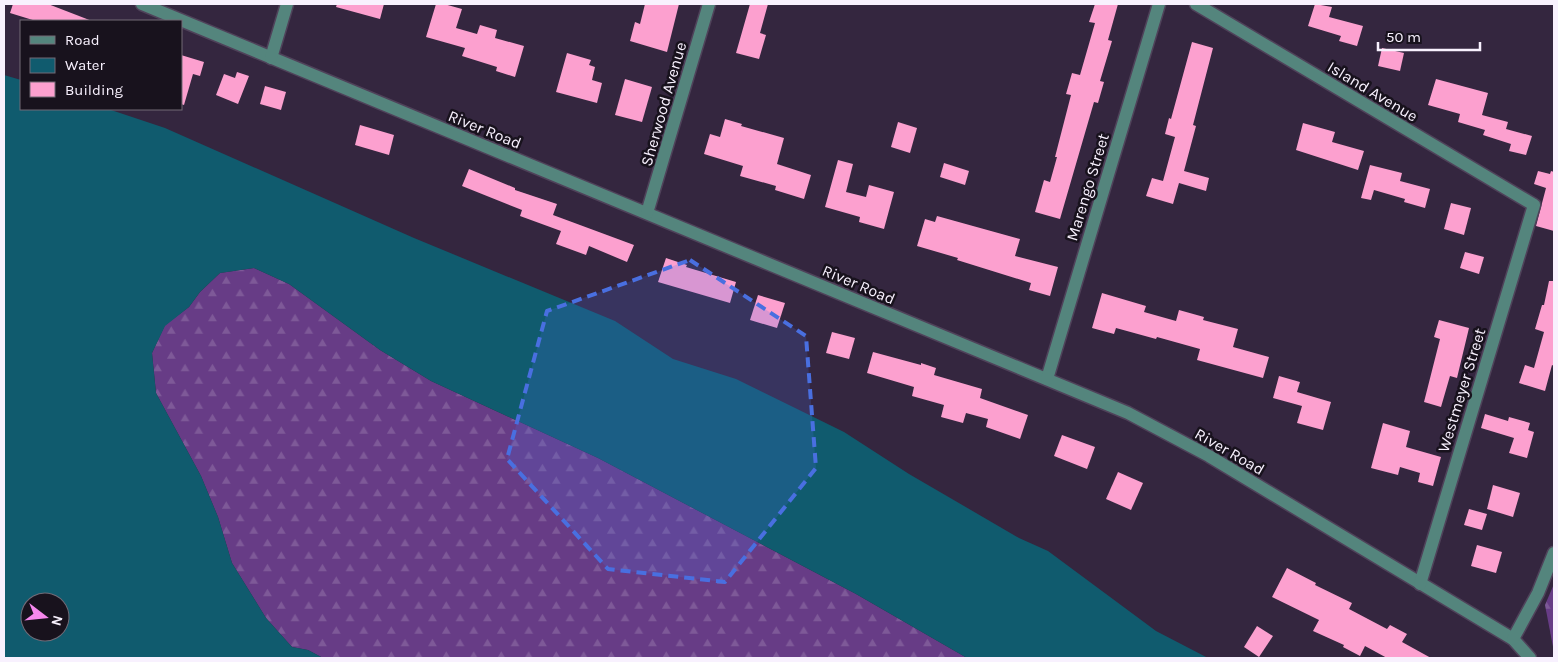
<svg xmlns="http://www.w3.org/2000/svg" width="1558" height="662" font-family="Karla,sans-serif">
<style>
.forest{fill:url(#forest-firs)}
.water{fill:#105b6e;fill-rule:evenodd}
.building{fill:#fca0cf}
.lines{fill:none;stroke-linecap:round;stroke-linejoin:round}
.minor-casing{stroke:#4f425a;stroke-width:15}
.minor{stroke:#54857d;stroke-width:12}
.marked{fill:#496fe0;fill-opacity:0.2;stroke:#496fe0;stroke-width:4;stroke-dasharray:10 6;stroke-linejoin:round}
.labels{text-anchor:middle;stroke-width:5;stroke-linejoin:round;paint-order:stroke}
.street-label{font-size:16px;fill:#f8f1fe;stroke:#18121d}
</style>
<defs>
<pattern id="forest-firs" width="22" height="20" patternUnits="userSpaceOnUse" patternTransform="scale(1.25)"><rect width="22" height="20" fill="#673c86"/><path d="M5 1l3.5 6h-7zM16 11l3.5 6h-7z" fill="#7e5998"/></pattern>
</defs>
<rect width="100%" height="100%" fill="#34263f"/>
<g class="forest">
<path d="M254,268L289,284L380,350L431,381L598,458L856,594L967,658H323L308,650L292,647L266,618L232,563L218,517L201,476L156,393L152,353L165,325L189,307L200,292L220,273Z"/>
<path d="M1554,584V652L1545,605Z"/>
</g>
<path class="water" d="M4,75L21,80V109H108L165,128L414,238L615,321L673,359L736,379L844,432L909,474L1019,538L1048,551L1156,631L1208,658H967L856,594L598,458L431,381L380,350L289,284L254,268L220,273L200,292L189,307L165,326L152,353L156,393L201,476L218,517L232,563L266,618L292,647L308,650L323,658H4ZM30,602H60V632H30Z"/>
<g class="building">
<path d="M13,4H48L92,21H36L10,13Z"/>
<path d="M337,4H384L380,19L336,7Z"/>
<path d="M436,4H444L462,9L456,28L477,34L480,25L497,30L495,38L524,46L515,77L496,71L497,67L462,56L465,48L426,37Z"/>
<path d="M645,4H679L667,52L630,41L635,22L640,24Z"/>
<path d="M750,4H768L760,33L766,35L759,59L736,53Z"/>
<path d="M1095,4H1118L1108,40L1112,41L1100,81L1104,82L1098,103L1094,102L1060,219L1035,212L1044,180L1050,182L1057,157H1055L1071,95L1066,94L1072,73L1080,75L1095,23L1089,22Z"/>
<path d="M1315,4L1332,7L1329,17L1363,26L1357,46L1339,41L1341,36L1308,26Z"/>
<path d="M1192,42L1213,48L1193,125L1196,126L1184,171L1209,178L1206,191L1179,183L1173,204L1146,196L1152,178L1163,181L1175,137L1165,134L1169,118L1171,119Z"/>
<path d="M1382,48L1404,53L1400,71L1378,66Z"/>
<path d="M567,53L591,60L589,65L595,67L592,80L602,83L597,103L556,92Z"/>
<path d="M181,55L204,62L200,76L193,74L184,105L181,104Z"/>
<path d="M237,72L249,76L238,104L216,95L224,74L235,78Z"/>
<path d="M625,79L652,87L642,122L615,115Z"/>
<path d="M1436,79L1488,93L1482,115L1508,122L1506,129L1532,136L1526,155L1509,151L1511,144L1483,135L1485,130L1458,122L1460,114L1428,105Z"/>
<path d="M265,86L286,92L281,110L260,104Z"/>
<path d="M725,119L742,124L741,126L784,138L777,164L811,175L804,199L775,190L776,186L740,176L743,166L704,154L710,134L720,137Z"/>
<path d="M898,122L917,128L910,153L891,147Z"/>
<path d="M1303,123L1335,132L1332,142L1364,151L1358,170L1296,150Z"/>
<path d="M360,125L394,135L389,155L355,145Z"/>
<path d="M838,160L853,164L846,192L866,197L869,185L894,192L884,229L859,222L860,217L825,207Z"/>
<path d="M944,163L969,171L965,185L940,177Z"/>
<path d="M1370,165L1402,173L1400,181L1430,189L1425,208L1404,202L1405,199L1374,190L1371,200L1361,198Z"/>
<path d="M469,169L515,188V190L557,204L553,215L634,245L627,262L589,246L586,255L556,244L561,231L520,216L522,210L462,186Z"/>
<path d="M1538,171L1550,174L1551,171L1554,172V231L1536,226L1546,188L1534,184Z"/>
<path d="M1451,203L1471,208L1464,235L1444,229Z"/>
<path d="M937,216L1020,239L1015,256L1058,267L1050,296L1029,290L1031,283L957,260L958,258L917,246L925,219L935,222Z"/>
<path d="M1465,252L1484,257L1479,274L1460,268Z"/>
<path d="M666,258L687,265L686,267L736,282L730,303L658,282Z"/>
<path d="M1549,281H1554V366L1552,365L1545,391L1519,383L1525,365L1534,368L1544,332L1535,329L1542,305H1544Z"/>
<path d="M1102,293L1146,306L1144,312L1176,321L1179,310L1204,317L1203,320L1238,329L1233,347L1269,357L1263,378L1197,360L1200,349L1157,337L1156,339L1116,328L1114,334L1092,328Z"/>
<path d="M758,295L785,303L777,328L750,320Z"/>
<path d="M1439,320L1469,328L1457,378L1450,376L1441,407L1424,402L1440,339L1434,337Z"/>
<path d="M832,332L855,338L849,359L826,353Z"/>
<path d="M873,352L921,365V363L936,368L934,375L982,389L980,398L1028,415L1020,439L986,427L988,419L966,413L963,423L941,417L944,405L912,396L914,387L867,373Z"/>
<path d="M1279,376L1300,382L1297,392L1331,402L1323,430L1297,423L1302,406L1273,398Z"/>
<path d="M1485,414L1508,421L1509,417L1530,423L1528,430L1534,432L1527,458L1509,453L1514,438L1481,428Z"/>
<path d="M1383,423L1410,431L1406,447L1441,457L1433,486L1418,482L1420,473L1400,467L1398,475L1371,468Z"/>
<path d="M1062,435L1095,447L1087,469L1054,456Z"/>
<path d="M1118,472L1143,483L1131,510L1106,499Z"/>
<path d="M1493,485L1520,493L1513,517L1487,509Z"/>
<path d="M1469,509L1487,514L1482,530L1464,525Z"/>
<path d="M1477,545L1502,552L1496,573L1471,566Z"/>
<path d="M1287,568L1316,583L1315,585L1352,603L1349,609L1387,629L1390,625L1407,634L1402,642L1431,658H1387L1365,646L1360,656L1343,647L1344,645L1313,631L1319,620L1272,597Z"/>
<path d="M1257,626L1273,636L1259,657L1244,647Z"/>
</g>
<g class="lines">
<g class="minor-casing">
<g id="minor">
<path d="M142,4L1128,413L1209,456L1513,639L1530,658"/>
<path d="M1196,4L1534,205L1420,584"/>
<path d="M271,58L287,4"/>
<path d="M647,213L709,4"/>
<path d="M1047,379L1159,4"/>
<path d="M1513,639L1538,593L1554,553"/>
</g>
</g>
<use href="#minor" class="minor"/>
</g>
<path class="marked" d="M690,260L806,336L816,468L725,582L608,569L507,459L547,311Z"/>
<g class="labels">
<g class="street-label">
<text transform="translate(1373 91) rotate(31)" y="6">Island Avenue</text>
<text transform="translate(663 104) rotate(-74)" y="6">Sherwood Avenue</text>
<text transform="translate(485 129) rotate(22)" y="6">River Road</text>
<text transform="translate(1087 187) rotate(-73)" y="6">Marengo Street</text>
<text transform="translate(859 284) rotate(23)" y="6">River Road</text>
<text transform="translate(1461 390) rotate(-73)" y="6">Westmeyer Street</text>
<text transform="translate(1230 451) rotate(30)" y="6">River Road</text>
</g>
</g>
<rect width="1558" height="662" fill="none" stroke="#f8f1fe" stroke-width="10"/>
<rect x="20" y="20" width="162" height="90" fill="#18121d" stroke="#726b77"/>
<rect x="30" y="36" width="25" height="8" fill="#54857d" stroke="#726b77"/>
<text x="65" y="45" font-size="15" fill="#f8f1fe">Road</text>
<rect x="30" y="58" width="25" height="15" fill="#105b6e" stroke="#726b77"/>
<text x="65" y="70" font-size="15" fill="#f8f1fe">Water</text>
<rect x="30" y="82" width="25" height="15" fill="#fca0cf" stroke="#726b77"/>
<text x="65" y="95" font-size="15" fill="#f8f1fe">Building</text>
<g transform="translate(45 617) rotate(106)"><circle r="24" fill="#18121d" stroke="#726b77"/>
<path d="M0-4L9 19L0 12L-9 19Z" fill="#f688ed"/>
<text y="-8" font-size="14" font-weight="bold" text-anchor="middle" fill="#f8f1fe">N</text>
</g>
<path d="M1378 42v8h102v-8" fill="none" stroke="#f8f1fe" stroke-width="2.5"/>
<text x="1386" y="42" font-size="15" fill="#f8f1fe" stroke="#18121d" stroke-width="4" paint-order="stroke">50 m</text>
</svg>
